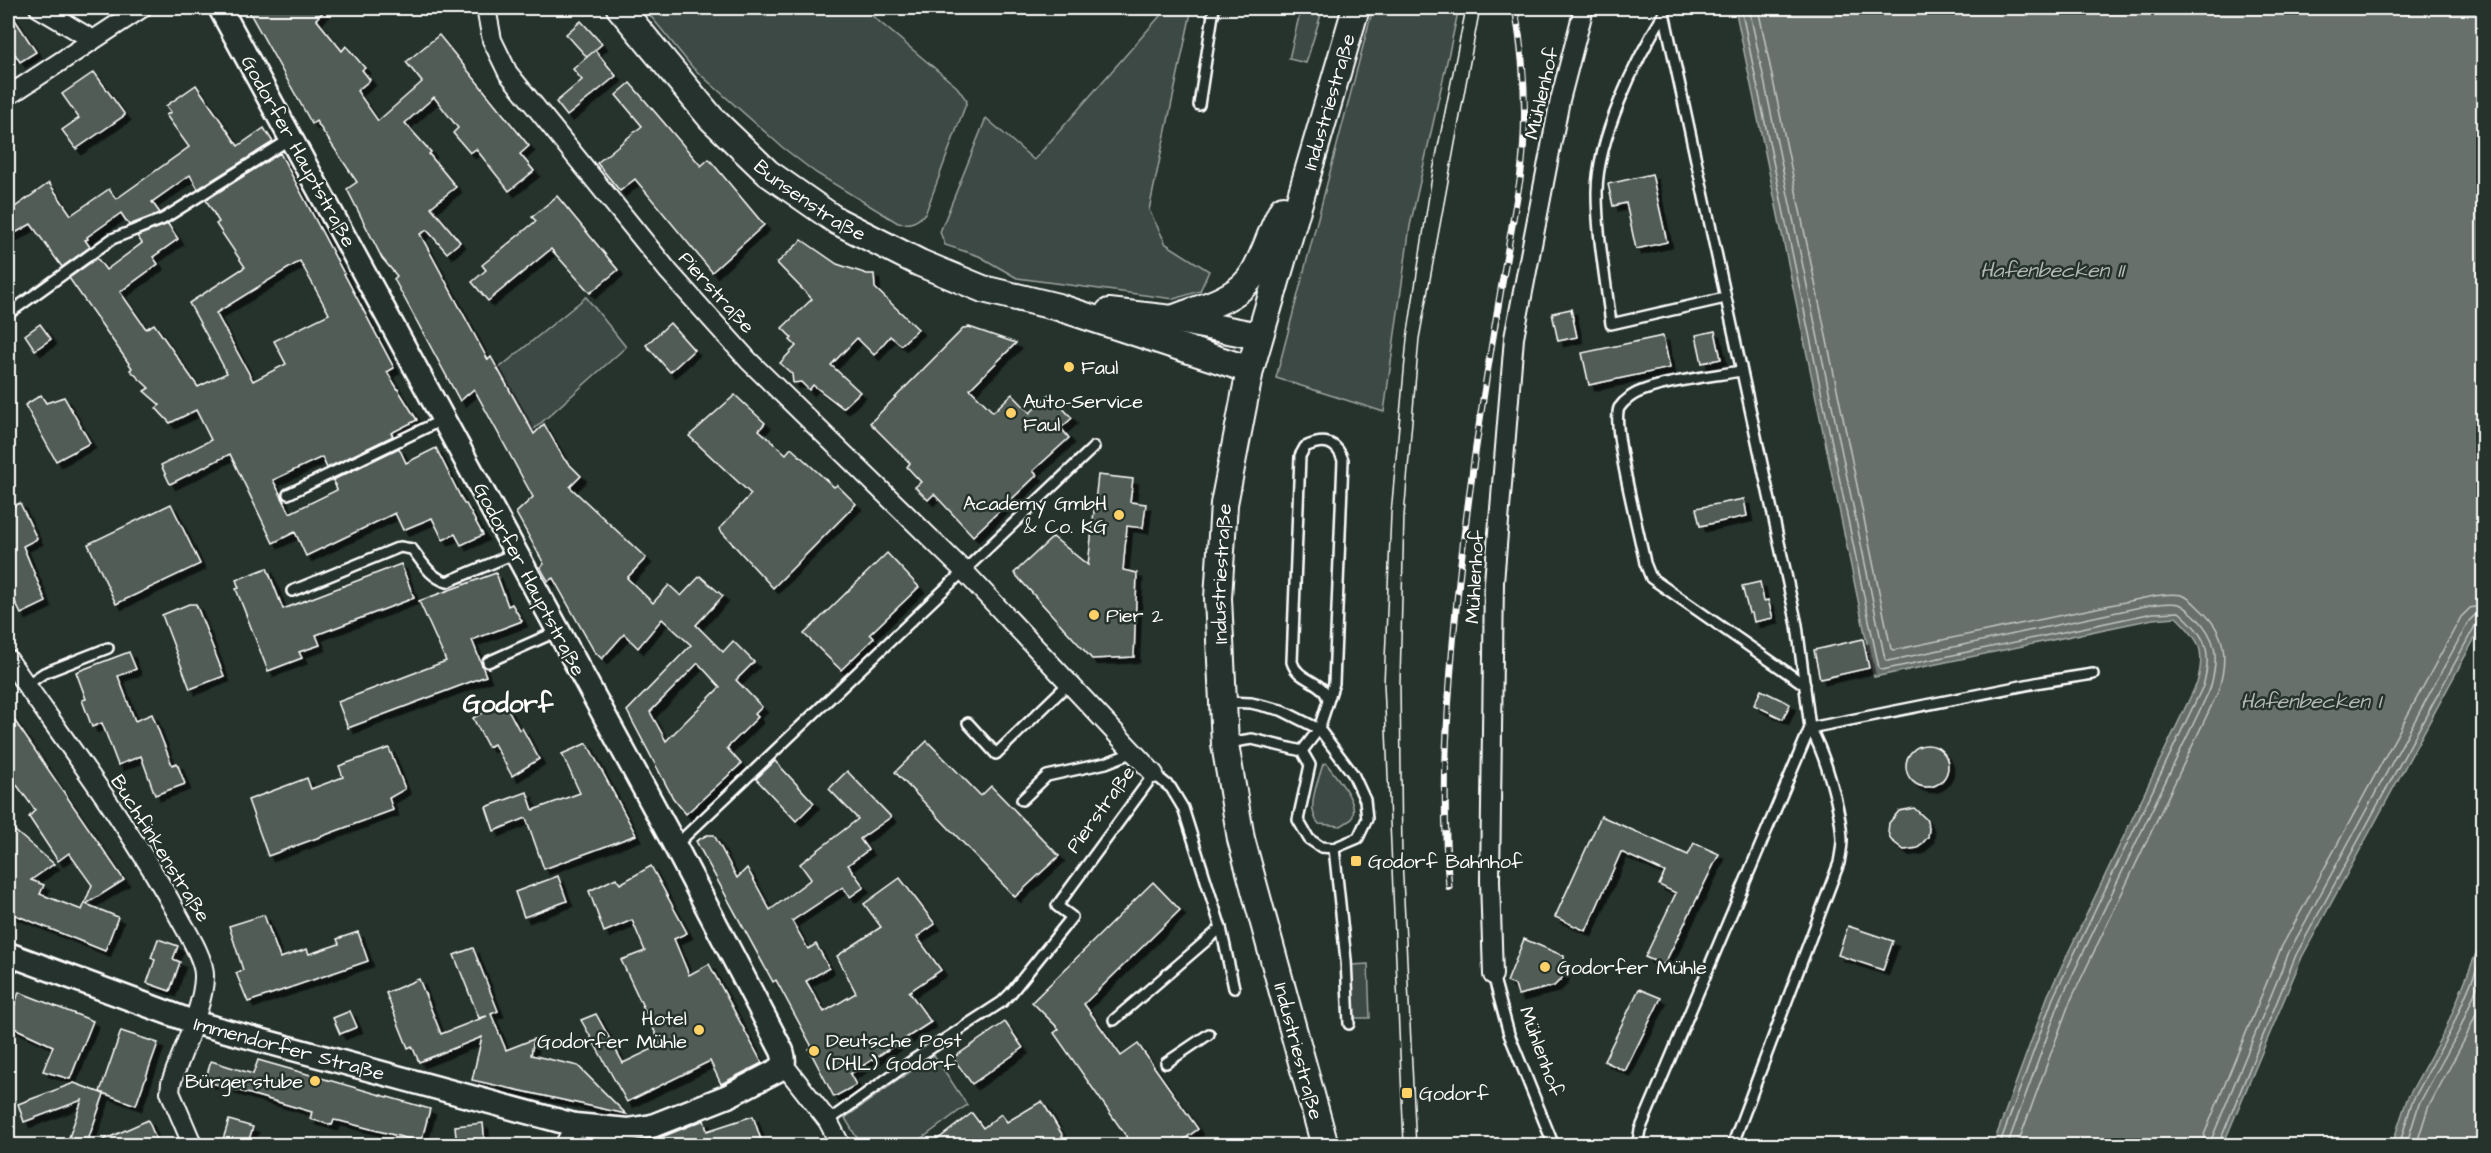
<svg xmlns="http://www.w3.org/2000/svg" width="2491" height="1153" font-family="'Architects Daughter',sans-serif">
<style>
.green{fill:#3e4944;stroke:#9ea4a2;stroke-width:1.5}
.water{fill:#67706c;stroke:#a4a9a7;stroke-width:1.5}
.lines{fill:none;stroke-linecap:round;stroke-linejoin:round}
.shore{stroke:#c2c6c4;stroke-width:1.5}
.building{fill:#515c57;stroke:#fff;stroke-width:1.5;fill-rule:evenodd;filter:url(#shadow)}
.service-casing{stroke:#fff;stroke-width:14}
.minor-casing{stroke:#fff;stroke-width:22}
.tertiary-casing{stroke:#fff;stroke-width:27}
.secondary-casing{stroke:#fff;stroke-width:30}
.service{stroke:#26332d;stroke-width:9}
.minor{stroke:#26332d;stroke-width:18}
.tertiary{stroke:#26332d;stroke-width:22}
.secondary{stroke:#26332d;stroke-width:26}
.tram{stroke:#fff;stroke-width:1.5}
.rail-casing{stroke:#fff;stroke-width:7}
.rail{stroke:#26332d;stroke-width:4.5;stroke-dasharray:14;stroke-linecap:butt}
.poi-dot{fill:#ffd166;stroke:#26332d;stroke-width:2}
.labels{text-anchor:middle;stroke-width:5;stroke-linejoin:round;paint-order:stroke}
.street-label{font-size:20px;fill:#fff;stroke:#26332d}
.poi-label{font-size:20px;fill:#fff;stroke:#26332d;text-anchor:start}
.water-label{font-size:21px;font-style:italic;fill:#b3b8b6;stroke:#26332d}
.district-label{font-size:26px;font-weight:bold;fill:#fff;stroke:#26332d}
</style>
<defs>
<filter id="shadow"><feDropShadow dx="5.5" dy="5.5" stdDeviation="0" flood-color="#0009"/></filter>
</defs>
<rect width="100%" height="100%" fill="#26332d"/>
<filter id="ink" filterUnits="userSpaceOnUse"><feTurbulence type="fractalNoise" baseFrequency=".0167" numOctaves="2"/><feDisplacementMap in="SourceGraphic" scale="12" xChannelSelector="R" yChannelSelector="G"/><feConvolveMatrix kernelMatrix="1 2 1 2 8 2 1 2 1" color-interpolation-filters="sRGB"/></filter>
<g filter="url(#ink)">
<g class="green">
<path d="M644,8H863L957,87L967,101L926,212C918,222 910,225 898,223L816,173L782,147L693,68Z"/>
<path d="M1167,8H1192L1149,210L1166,244L1209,271L1200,291L1174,299L1017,278L979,256L945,245L940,232L986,118L1034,160Z"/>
<path d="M1301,8H1323L1306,63L1289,59Z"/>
<path d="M1373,8H1459L1410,226L1384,412L1276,378Z"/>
<path d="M586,297L626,347L533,430L498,369Z"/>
<path d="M1326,763C1336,777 1360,802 1352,819L1341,826L1319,824C1305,809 1318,782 1323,764Z"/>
<path d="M1368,964L1370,1018H1354L1352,965Z"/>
<path d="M934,1055L967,1105L913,1145H861L845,1118Z"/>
</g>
<g class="water">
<path d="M1735,8H2483V623L2302,957L2223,1145H1993L2048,995L2197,683C2206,650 2200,640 2176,617L2153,619L1874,677Z"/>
<path d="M2483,936V1145H2392L2407,1099L2446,1028Z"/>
</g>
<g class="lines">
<g class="shore">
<path d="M1741,8L1879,668L1882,670L2153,613L2179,612C2206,635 2213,651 2203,686L2053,998L1999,1146"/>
<path d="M1749,8L1885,659L1888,661L2150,605C2159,604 2171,602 2179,604C2185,606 2189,611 2194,615C2218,638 2219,658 2210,689L2060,1001L2007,1146"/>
<path d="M1758,8L1891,649L1894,650L2149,597C2159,595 2172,593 2182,595C2190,598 2195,604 2201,610C2227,634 2228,659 2218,692L2069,1004L2017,1146"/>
<path d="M2202,1146L2204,1135L2281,948L2461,617L2470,608L2484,605"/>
<path d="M2211,1146L2212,1138L2289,952L2469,621L2475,615L2484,614"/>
<path d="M2218,1146L2296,955L2476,624L2484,621"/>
<path d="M2399,1146L2412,1102L2451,1030L2484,952"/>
<path d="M2406,1146L2419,1104L2458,1033L2484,971"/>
<path d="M2416,1146L2428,1108L2466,1037L2484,995"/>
</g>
</g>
<g class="building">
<path d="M247,8H327L316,19L342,51L346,46L365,68L362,70L370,80L357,91L378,121L422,82L406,62L439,35L529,146L520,154L534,171L509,191L476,149L470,153L453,133L458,128L434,97L405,123L431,152L429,154L456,187L431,207L460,242L447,253L427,230L420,234L488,360L491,357L534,434L544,424L564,459L581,476L570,487L646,558L627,578L653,603L669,585L681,596L700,576L723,596L696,625L723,652L733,641L754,662L736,680L762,707L755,714L758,717L727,748L741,764L686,814L673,798L627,711L691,645L662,619L638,648L624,634L602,659L594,651L553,578L548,581L540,567L544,564L516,513L533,497L474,389L460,401L394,279L397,276L382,258L347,189L357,182L316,121L312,124ZM698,663L720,687L666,741L650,712Z"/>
<path d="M8,9L36,52L20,62L15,54L8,59Z"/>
<path d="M581,21L602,44L595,50L616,76L567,116L556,102L582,80L573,69L594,51L587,57L566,34Z"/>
<path d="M94,72L125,115L76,149L62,130L79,118L62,94Z"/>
<path d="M630,83L701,166L709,159L764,225L712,272L635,179L620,191L597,163L642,126L616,95Z"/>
<path d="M196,85L238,146L264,128L273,142L198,189L190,175L152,202L160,213L129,225L121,213L87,237L88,239L85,240L90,247L62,267L31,224L8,237V212L49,183L71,215L109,189L116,199L189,147L166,115L171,112L166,106Z"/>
<path d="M280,153L394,368L387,372L417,420L391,433L393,436L327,468L322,457L273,480L290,513L337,490L333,480L399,448L406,463L436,448L464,504H466L483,535L461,545L455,534L443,540L432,518L403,530L395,513L306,556L295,532L273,543L230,454L170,484L161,465L211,440L196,410L170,423L156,408L160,405L144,391L149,388L130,370L132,368L69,278L97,258L106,270L142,243L137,236L168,224L178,239L153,257L158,264L120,292L146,329L154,324L198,387L227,373L189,303L245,267L216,224L219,222L206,200ZM300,261L329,314L274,341L286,364L253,381L216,313Z"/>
<path d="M1652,174L1667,242L1636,249L1626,203L1613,206L1608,184Z"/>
<path d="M557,196L618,270L590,293L551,249L488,301L472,282L486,270L482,265L536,221L532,217Z"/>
<path d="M802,240L837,264L867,274H874L875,288L918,329L901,345L890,336L874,355L857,338L831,365L860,392L843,408L813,385L809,390L801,382L793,383L792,374L780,363L796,346L790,340L792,338L782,328L812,299L777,263Z"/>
<path d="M1571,309L1577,337L1558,341L1552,313Z"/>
<path d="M670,323L694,350L670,372L646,345Z"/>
<path d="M40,324L51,339L35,350L25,335Z"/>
<path d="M969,327L1016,343L970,389L993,412L1012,394L1030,413L1049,394L1072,418L1061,428L1069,438L1033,471L1037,475L973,536L934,494L928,500L915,487L921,482L907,467L910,463L870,423L964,328Z"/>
<path d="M1715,331L1721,359L1702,363L1696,335Z"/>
<path d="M1663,336L1670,368L1589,385L1582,353Z"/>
<path d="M41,395L46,403L64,397L90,443L56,461L25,405Z"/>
<path d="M735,395L765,423L759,430L786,454L791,448L834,487L837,485L856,504L773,588L719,529L751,494L689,436Z"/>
<path d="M1098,475L1133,479L1130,502L1146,504L1143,528L1127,526L1123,570L1137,573L1134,657L1092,659L1014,573L1053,537L1088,565Z"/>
<path d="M1744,499L1747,516L1700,526L1696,508Z"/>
<path d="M20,503L37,539L23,546L46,602L21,614L8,587V508Z"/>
<path d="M171,504L200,564L116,604L88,544Z"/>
<path d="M887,553L919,587L870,634L874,638L841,670L804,634Z"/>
<path d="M401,564L414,598L316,635L320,645L299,652L302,658L268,671L236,589L239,588L236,580L267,568L283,609Z"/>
<path d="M496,573L508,606L512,604L522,621L472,640L486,676L348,728L338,702L446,661L419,601Z"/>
<path d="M1760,582L1764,601L1768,600L1773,618L1754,622L1752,613H1749L1742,586Z"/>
<path d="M189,604H196L224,676L190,689L162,615Z"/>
<path d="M1863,639L1869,668L1820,679L1814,650Z"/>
<path d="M129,652L136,669L118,676L135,721L152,714L172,765L177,763L185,784L155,795L141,756L118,765L102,723L92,727L82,700L86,699L76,672Z"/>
<path d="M1761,690L1790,704L1783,719L1754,705Z"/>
<path d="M504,702L519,730L522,728L539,759L512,776L494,744L488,747L473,718Z"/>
<path d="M8,711L124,880L86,904L118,917L105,951L8,912V825L54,864L31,880L44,885L40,894L82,910L92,885L69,853L58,861L29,817L35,810L14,781L8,786Z"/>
<path d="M927,741L981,796L991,786L1059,856L1015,897L895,772Z"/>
<path d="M587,743L636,835L544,869L526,818L494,831L486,807L527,792L533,810L580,793L562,754Z"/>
<circle cx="1927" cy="766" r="21"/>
<path d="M389,748L405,789L389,798L393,810L268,856L248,800L307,778L311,789L343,777L339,766Z"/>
<path d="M775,761L814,803L796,821L756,779Z"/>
<path d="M847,771L891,817L860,839L868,850L848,865L864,887L850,897L843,887L792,921L808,949L816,944L829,968L806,981L824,1012L856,993L837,956L881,927L864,904L900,878L935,924L917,937L941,970L909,992L931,1022L850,1074L856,1085L834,1097L809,1049L812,1047L776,980L773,982L696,841L707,835H714L737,878L747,868L770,910L811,879L800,864L858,819L829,789Z"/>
<path d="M1914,808L1926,819L1929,828L1928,837L1918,848L1904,850L1891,840L1888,832L1889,823L1899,811Z"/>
<path d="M1601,816L1688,855L1694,843L1719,854L1664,965L1645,957L1676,893L1659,885L1665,872L1621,852L1586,931L1555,917Z"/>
<path d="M651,866L687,933L674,939L689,975L709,964L762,1063L721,1084L710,1061L627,1102L581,1020L596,1014L623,1063L661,1045L621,960L645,951L632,920L604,932L589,891L616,878L620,884Z"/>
<path d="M558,876L567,901L524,917L515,892Z"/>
<path d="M1153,882L1180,910L1084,1004L1121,1056L1138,1044L1198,1129L1175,1146H1133L1054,1033L1059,1029L1032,1002Z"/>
<path d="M264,915L280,958L307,949L309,954L339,944L337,939L358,932L368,961L248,1002L236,973L243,970L229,926Z"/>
<path d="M1848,926L1893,941L1883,970L1838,955Z"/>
<path d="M158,939L178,946L173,959L180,962L170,991L147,983L155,960L151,958Z"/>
<path d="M1524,939L1564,956L1565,969L1562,978L1554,986L1518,995L1515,985L1507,982Z"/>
<path d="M473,948L498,1011L491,1014L506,1050L534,1039L531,1055L578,1066L626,1114L472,1080L482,1037L419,1062L412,1046L408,1048L386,993L419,979L441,1034L487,1016L479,1018L454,955Z"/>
<path d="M1639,989L1661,998L1625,1071L1604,1061Z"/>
<path d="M19,992L93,1021L70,1079L43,1071L53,1046L8,1025Z"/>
<path d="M350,1011L357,1027L340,1034L333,1018Z"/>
<path d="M1005,1022L1023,1048L972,1084L953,1058Z"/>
<path d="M121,1031L158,1043L136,1105L100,1092Z"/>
<path d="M258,1060L430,1109L421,1142L340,1121L334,1120L332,1125L310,1119L312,1112L205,1081L211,1061L253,1074Z"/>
<path d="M74,1083L104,1094L86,1146H66L82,1100L24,1122L18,1104Z"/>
<path d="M1042,1101L1063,1136L1048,1146H929L972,1113L983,1128L1001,1114L1007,1122Z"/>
<path d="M753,1116L763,1146H635L634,1143L657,1139L704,1120L707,1131Z"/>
<path d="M148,1120L159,1146H90Z"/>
<path d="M229,1120L253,1127L247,1146H221Z"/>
<path d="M483,1123L485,1146H457L455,1126Z"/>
</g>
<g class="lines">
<g class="service-casing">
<g id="service">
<path d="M1664,14C1636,59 1597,139 1597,192C1597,236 1606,281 1611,324L1725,298"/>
<path d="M1199,105L1214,8"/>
<path d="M8,314L112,239L163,219L290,139"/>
<path d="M1740,371C1715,376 1646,383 1629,398C1626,400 1621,405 1619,408C1611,427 1640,536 1645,563L1651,578L1805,685"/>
<path d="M288,494L444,419"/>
<path d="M292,591L400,547L412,549C423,563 430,577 447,582L516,553"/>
<path d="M488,662L558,631"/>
<path d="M26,685L44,673L108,648"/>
<path d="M1225,702L1251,703L1281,710L1319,729L1353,774L1365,800L1367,819L1358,838L1334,848L1321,847L1309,839L1298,820L1310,765L1302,751L1252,739L1228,743"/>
<path d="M968,723L996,754L1069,683"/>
<path d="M1302,751L1319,729L1334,683L1343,460C1336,440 1323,439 1305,447L1300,456L1292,662C1298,682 1323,679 1328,700"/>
<path d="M1022,800L1047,776L1106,763L1134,752"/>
<path d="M677,844L1094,447"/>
<path d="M1334,848L1346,960L1349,1024"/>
<path d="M1493,975L1509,1034L1554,1146"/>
<path d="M1114,1020L1221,928"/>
<path d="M1166,1063L1209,1034"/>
<path d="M828,1121L916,1058L1002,1002L1011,993L1072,917L1057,906L1154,774L1171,788L1183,808L1221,928L1234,988"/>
<path d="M1637,1146L1640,1130L1810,728L1797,625L1663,8"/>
<path d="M1732,1146L1839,863C1840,856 1842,848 1842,840C1841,810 1825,753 1810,728L2041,682L2093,674"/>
</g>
</g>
<g class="minor-casing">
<g id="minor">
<path d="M39,8L93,40"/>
<path d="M486,8L492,40L508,73L669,272L749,361L963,570L1154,774"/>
<path d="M8,96L142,8"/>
<path d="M8,659C67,744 130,826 179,917C187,932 204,958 204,975C205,1003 181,1054 171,1083L170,1092L193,1146"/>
<path d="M1493,975L1490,880L1494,582L1514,338L1560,100L1584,8"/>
<path d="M784,1065L828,1121L841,1146"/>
<path d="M564,1146L575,1125"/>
</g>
</g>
<g class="tertiary-casing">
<g id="tertiary">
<path id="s1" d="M8,954L193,1022L575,1125L628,1130L652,1126L728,1096L778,1070C785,1064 785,1060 782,1051L672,840L220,8"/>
</g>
</g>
<g class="secondary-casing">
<g id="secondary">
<path id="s2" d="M620,8L711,118L768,173L837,221L920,263L983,289L1058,307L1250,370"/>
<path d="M1109,312L1172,319L1259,336"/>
<path d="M1172,319C1197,309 1232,301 1249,280C1263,263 1271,229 1283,209"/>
<path id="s3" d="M1325,1146L1241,839L1225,744L1218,598L1224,504L1250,370L1356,8"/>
</g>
</g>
<use href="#service" class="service"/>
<use href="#minor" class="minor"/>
<use href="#tertiary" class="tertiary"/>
<use href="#secondary" class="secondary"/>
<g class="tram">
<path d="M1404,1146L1384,684L1391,513L1407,338L1432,176L1466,8"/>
<path d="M1416,1146L1402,857L1400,683L1404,516L1419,339L1480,8"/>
</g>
<g class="rail-casing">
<path id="rail" d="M1449,887C1441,797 1447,710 1455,620C1469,472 1494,327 1520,180C1528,122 1525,65 1515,8"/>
</g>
<use href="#rail" class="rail"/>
</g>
</g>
<g class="poi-dot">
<circle cx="1069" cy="367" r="6"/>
<circle cx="1011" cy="413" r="6"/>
<circle cx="1119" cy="515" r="6"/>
<circle cx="1094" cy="615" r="6"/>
<rect x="1350" y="855" width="12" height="12" rx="3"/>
<circle cx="1545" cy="967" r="6"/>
<circle cx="699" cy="1030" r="6"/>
<circle cx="814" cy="1051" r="6"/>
<circle cx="315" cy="1081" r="6"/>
<rect x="1401" y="1087" width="12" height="12" rx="3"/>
</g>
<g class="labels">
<g class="street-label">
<text transform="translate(1541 93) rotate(-77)" y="7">Mühlenhof</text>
<text dy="7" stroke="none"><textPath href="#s3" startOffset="1071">Industriestraße</textPath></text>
<text transform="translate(299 151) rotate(61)" y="7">Godorfer Hauptstraße</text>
<text dy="7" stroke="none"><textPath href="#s2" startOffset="272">Bunsenstraße</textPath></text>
<text transform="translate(717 292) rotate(48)" y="7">Pierstraße</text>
<text dy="7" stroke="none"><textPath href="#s3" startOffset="585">Industriestraße</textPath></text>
<text transform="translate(1474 577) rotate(-87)" y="7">Mühlenhof</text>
<text transform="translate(530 579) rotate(62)" y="7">Godorfer Hauptstraße</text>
<text transform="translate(1100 809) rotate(-54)" y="7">Pierstraße</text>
<text transform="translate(161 848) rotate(58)" y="7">Buchfinkenstraße</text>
<text dy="7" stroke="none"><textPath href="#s1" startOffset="297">Immendorfer Straße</textPath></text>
<text transform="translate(1299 1051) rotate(75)" y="7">Industriestraße</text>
<text transform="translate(1542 1051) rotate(70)" y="7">Mühlenhof</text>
</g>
<g class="poi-label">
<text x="1081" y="374">Faul</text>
<text x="1023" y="408">Auto-Service<tspan x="1023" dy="23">Faul</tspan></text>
<text x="1107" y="510" text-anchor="end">Academy GmbH<tspan x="1107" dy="23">&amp; Co. KG</tspan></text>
<text x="1106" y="622">Pier 2</text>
<text x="1368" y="868">Godorf Bahnhof</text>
<text x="1557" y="974">Godorfer Mühle</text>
<text x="687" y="1025" text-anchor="end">Hotel<tspan x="687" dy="23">Godorfer Mühle</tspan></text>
<text x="826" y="1047">Deutsche Post<tspan x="826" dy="23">(DHL) Godorf</tspan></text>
<text x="303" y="1088" text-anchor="end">Bürgerstube</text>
<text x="1419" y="1100">Godorf</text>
</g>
<g class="water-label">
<text x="2052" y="277">Hafenbecken II</text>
<text x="2311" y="708">Hafenbecken I</text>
</g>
<g class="district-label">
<text x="508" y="712">Godorf</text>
</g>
</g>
<rect width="2491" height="1153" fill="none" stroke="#26332d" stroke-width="30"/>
<rect x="15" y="15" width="2461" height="1123" fill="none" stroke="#fff" stroke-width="2" filter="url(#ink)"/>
</svg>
